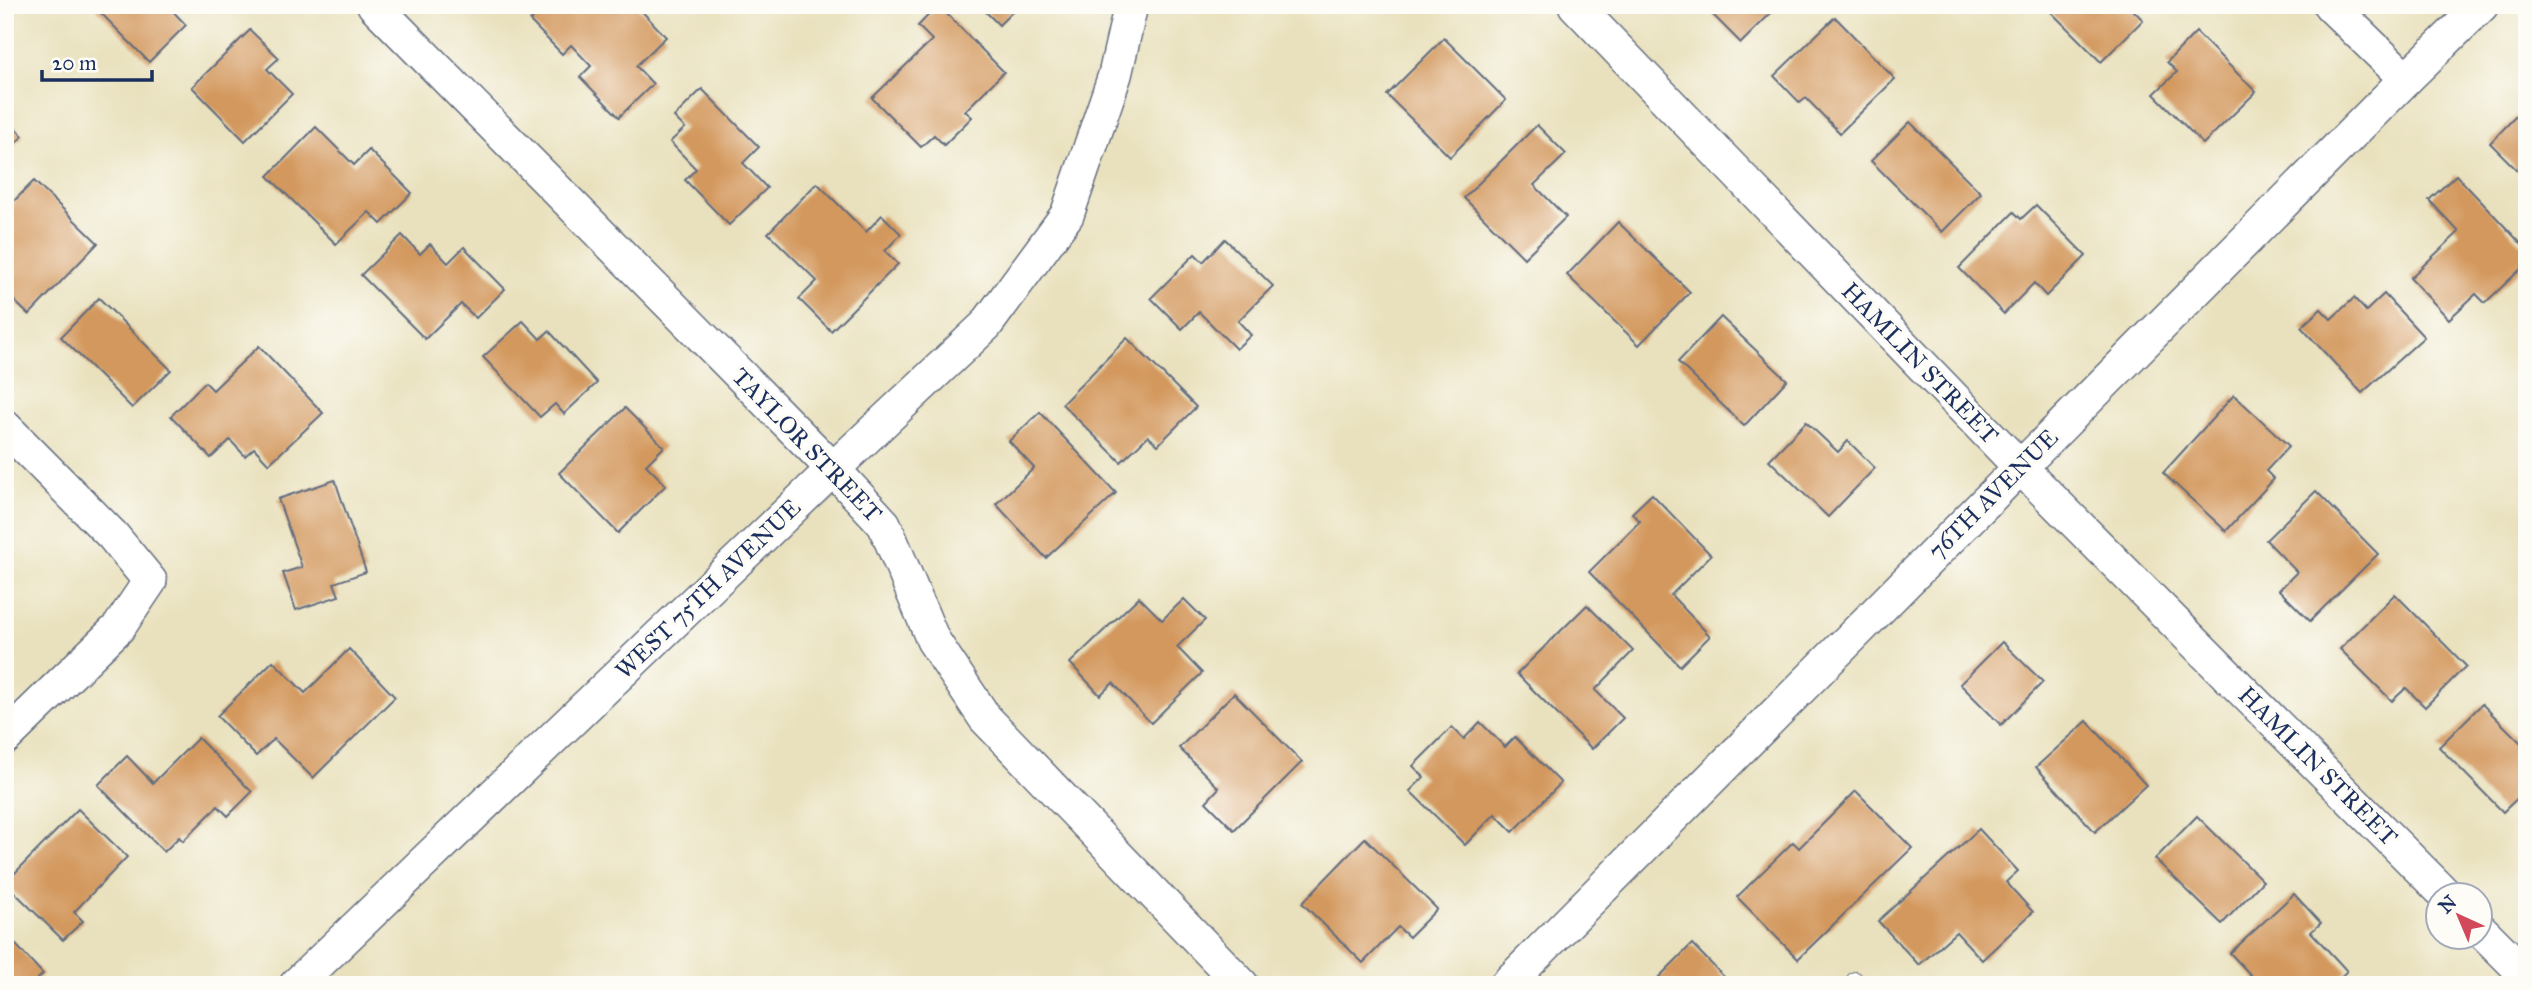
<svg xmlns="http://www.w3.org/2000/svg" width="2532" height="990" font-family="'IM FELL Great Primer',serif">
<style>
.building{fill:#d3985d}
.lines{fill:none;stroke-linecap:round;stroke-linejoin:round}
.lane-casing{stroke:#636d7f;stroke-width:18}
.street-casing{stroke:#636d7f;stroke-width:36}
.lane{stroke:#fff;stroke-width:16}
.street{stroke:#fff;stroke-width:33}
.labels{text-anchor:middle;stroke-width:7;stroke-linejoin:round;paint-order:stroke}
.street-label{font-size:24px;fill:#1b2f5e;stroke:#fdfcf7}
</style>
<rect width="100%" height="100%" fill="#fdfcf7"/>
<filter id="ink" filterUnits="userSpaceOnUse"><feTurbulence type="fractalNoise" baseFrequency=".0143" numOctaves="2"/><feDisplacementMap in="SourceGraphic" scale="14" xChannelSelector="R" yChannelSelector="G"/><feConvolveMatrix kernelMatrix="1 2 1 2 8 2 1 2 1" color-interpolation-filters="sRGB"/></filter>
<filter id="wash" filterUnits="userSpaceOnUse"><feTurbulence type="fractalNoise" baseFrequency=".00686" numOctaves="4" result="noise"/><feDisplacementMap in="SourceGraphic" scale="28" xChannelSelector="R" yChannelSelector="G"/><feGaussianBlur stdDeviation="1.57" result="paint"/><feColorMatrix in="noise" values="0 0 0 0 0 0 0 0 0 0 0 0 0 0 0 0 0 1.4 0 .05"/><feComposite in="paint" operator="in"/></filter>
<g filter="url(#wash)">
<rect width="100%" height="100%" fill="#e9e1bd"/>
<g id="blocks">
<g class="building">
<path d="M93,5H167L186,25L149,62Z"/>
<path d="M547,5H636L666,37L636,66L653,84L619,117L580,77L591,66L571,45L562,54L530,21Z"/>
<path d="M938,5L1004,72L965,111L972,117L944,145L934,135L921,147L872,98L932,40L918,26Z"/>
<path d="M979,5H1019L999,25Z"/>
<path d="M1722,5H1779L1741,43L1713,15Z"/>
<path d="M2044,5H2128L2143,20L2101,62Z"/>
<path d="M1835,17L1895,79L1840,133L1806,98L1800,103L1774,76Z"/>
<path d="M250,30L279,58L267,69L292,94L245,141L192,87Z"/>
<path d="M2196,32L2256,92L2203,144L2154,94L2177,72L2167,62Z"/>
<path d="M1444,38L1506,100L1450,157L1387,95Z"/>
<path d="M702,89L759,147L743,163L767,188L729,225L685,180L696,169L670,142L685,128L674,117Z"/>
<path d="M2516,116L2524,124L2527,121V180L2490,143Z"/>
<path d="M5,118L23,136L5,153Z"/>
<path d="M1910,122L1981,193L1942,232L1871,161Z"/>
<path d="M1537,125L1566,154L1534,185L1566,217L1524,258L1464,198Z"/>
<path d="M316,127L354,165L369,150L412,193L381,224L369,212L336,244L268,176Z"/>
<path d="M2456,175L2527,250V263L2485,303L2476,294L2449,319L2410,278L2459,232L2429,200Z"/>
<path d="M34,181L98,243L29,315L5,292V277L10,271L5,266V246L10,241L5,237V210Z"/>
<path d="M817,183L866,232L882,215L901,234L885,251L898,264L831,331L799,299L817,281L768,233Z"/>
<path d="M2036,205L2086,256L2046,296L2034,283L2004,314L1959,268L2014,212L2021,219Z"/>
<path d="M1618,222L1690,292L1639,345L1567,275Z"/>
<path d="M402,235L420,254L430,244L448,263L464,247L505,289L476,318L461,304L425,339L361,275Z"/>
<path d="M1225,239L1273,286L1238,321L1251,335L1236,349L1199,312L1182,329L1151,298L1195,254L1203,262Z"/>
<path d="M2384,294L2424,337L2362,393L2301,327L2321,309L2331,319L2354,298L2366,311Z"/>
<path d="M99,298L171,370L132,408L61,337Z"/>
<path d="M1721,317L1787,380L1744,426L1678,362Z"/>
<path d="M523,321L540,339L549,331L597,383L564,414L555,404L540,417L483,357Z"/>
<path d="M1127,338L1196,407L1158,445L1148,436L1121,462L1062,404Z"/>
<path d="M259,346L323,413L269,464L254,448L245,456L230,440L211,458L171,416L205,382L213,390Z"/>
<path d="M2234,395L2289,446L2266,471L2274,479L2226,531L2163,473Z"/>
<path d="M625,408L664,447L646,465L666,485L618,533L559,473Z"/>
<path d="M1040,412L1116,493L1046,558L996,504L1034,468L1009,441Z"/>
<path d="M1806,422L1838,452L1848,441L1875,468L1828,517L1769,460Z"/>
<path d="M335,480L366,572L334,583L339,596L296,610L283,573L302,567L278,499Z"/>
<path d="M2316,491L2378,554L2310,621L2279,590L2297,572L2266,540Z"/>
<path d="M1652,494L1711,555L1671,595L1710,636L1680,666L1589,572L1640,521L1632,513Z"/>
<path d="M2395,594L2466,666L2425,707L2406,688L2392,701L2340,649Z"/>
<path d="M1139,597L1162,620L1184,599L1205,620L1177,647L1202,673L1151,723L1113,683L1100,695L1070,663Z"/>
<path d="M1587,605L1633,651L1595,690L1623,718L1592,749L1517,674Z"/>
<path d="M2002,642L2043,682L2001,725L1960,684Z"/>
<path d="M349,649L395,697L313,778L274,739L256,756L217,716L273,661L305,693Z"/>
<path d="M1234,693L1302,762L1234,830L1206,802L1219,788L1179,748Z"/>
<path d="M2482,704L2527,749V789L2503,812L2439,747Z"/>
<path d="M2087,721L2146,785L2095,832L2036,767Z"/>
<path d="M1480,722L1505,747L1515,737L1561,783L1513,832L1495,814L1465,845L1410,791L1424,777L1413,766L1452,727L1464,739Z"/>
<path d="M198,738L252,792L228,816L218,806L183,841L179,837L164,852L98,785L127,756L153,783Z"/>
<path d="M1856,791L1912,848L1798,959L1737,897L1793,842L1799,848Z"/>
<path d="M78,809L127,857L74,912L83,921L63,940L5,883Z"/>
<path d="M2197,816L2263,881L2222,924L2155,859Z"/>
<path d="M1979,829L2018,871L2006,882L2033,912L1982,960L1956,932L1919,965L1878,921Z"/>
<path d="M1365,838L1437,909L1409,937L1398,927L1363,963L1302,903Z"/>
<path d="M2294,894L2321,923L2311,932L2347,971L2332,985H2260L2230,953Z"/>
<path d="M5,933L43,974L31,985H5Z"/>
<path d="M1692,944L1732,985H1651Z"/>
</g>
</g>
</g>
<g filter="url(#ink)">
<use href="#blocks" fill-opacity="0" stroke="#636d7f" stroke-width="2"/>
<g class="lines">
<g class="lane-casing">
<path id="lane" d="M1855,980L1859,985"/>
</g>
<g class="street-casing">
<g id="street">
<path d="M374,5L833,469L884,524L933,640L985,718L1242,985"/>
<path d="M1575,5L2020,467L2446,895"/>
<path d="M2330,5L2406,79"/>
<path d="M5,427L113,536L150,581L119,627L5,738"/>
<path d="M2480,929L2527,976"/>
<path d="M296,985L833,469L986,325L1067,215L1115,75L1131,5"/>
<path d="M1506,985L2406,79L2482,5"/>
</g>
</g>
<use href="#lane" class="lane"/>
<use href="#street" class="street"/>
</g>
</g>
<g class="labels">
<g class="street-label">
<text transform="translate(1920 363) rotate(46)" y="8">HAMLIN STREET</text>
<text transform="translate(807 445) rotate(46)" y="8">TAYLOR STREET</text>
<text transform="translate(1993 494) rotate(-45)" y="8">76TH AVENUE</text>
<text transform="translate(708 589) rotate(-44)" y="8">WEST 75TH AVENUE</text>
<text transform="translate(2318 766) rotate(45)" y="8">HAMLIN STREET</text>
</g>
</g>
<rect width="2532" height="990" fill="none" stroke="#fdfcf7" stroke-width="28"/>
<g transform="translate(2459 916) rotate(316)"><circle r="33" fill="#fdfcf7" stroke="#a3aaba" stroke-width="2"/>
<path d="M0-5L12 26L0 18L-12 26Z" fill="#d1495b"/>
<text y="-10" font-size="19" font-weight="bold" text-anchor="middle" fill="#1b2f5e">N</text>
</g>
<path d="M42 70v10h110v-10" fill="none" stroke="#1b2f5e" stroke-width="3.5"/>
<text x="52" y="70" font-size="21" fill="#1b2f5e" stroke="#fdfcf7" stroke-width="5" paint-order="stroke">20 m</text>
</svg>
